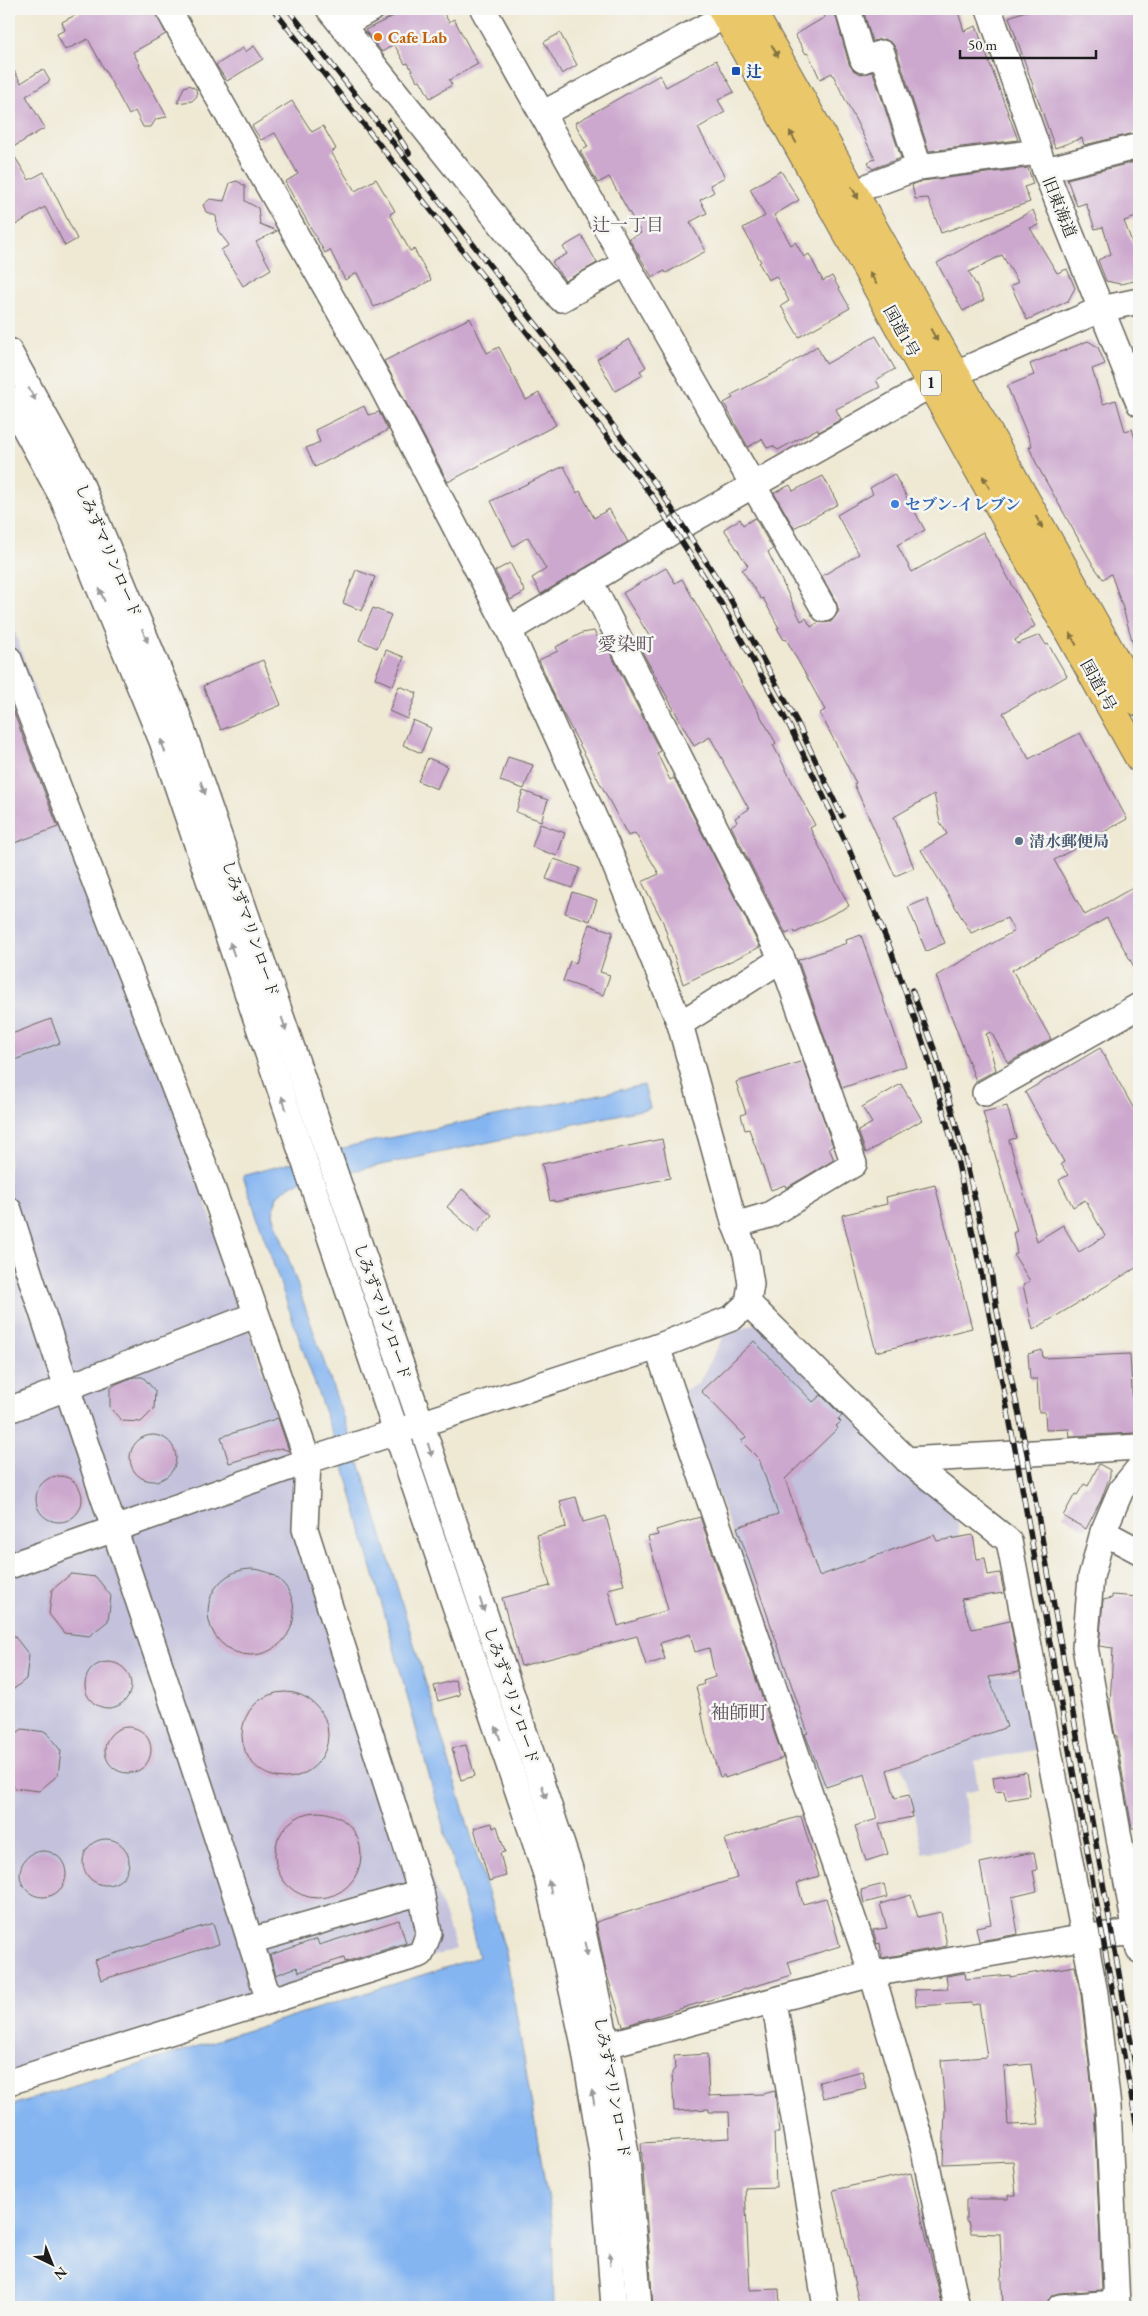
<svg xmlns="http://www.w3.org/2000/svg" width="1148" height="2316" font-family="'EB Garamond','Noto Serif JP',serif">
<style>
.industrial{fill:#c3c1db}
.water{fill:#85b5f1;stroke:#506886}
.building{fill:#cca7ce;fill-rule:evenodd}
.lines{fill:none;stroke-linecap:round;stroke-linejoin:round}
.minor-casing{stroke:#66645c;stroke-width:28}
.highway-casing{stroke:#66645c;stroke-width:30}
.minor{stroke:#fff;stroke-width:25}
.highway{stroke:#eac769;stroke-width:28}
.rail-casing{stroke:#1c1c1c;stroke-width:5.5}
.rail{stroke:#f6f6f2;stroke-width:4;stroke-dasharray:11;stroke-linecap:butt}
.oneway{fill:#837242}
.oneway2{fill:#999}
.food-dot{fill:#e8710a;stroke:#f6f6f2;stroke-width:2}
.transit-dot{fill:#1a4fb4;stroke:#f6f6f2;stroke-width:2}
.shop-dot{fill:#3f7fe0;stroke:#f6f6f2;stroke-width:2}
.service-dot{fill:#5c6f8a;stroke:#f6f6f2;stroke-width:2}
.labels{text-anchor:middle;stroke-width:5;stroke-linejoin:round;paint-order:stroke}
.shield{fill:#f6f6f2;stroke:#5d5d5c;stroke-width:1}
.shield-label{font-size:15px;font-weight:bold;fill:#1c1c1c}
.food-label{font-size:16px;font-weight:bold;fill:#c56008;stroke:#f6f6f2;text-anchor:start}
.transit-label{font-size:16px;font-weight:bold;fill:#164399;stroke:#f6f6f2;text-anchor:start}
.street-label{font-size:16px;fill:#1c1c1c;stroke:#f6f6f2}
.shop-label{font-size:16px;font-weight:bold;fill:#366cbe;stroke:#f6f6f2;text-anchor:start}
.service-label{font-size:16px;font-weight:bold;fill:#4e5e75;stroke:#f6f6f2;text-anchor:start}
.neighbourhood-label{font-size:18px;fill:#5a4d5a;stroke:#f6f6f2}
.quarter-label{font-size:19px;fill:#5a4d5a;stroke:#f6f6f2}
</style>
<rect width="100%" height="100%" fill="#f6f6f2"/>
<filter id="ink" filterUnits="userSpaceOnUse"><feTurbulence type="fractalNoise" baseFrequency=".02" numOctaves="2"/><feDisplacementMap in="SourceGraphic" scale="10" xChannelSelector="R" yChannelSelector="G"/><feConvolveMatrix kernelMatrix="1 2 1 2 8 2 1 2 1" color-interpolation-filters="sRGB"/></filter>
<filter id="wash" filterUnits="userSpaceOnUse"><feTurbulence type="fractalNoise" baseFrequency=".0096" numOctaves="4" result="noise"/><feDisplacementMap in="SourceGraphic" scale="20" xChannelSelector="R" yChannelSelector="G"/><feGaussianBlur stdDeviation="1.12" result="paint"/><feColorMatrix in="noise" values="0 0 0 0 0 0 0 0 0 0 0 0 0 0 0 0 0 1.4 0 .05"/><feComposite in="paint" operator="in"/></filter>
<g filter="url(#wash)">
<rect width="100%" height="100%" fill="#efe9d4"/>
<g class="industrial">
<path d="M9,614L456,1949L9,2091Z"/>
<path d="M757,1323L957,1508L962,1592L993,1677L1029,1673L1041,1749L974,1761L978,1790L963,1793L972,1845L922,1853L907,1780L902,1766L822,1791L682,1391L698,1384L725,1334Z"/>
</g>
<path class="water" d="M644,1085L650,1108L292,1184L277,1196L273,1214L367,1486L506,1953L552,2224L554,2307H9V2106L479,1957L346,1474L243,1176L355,1145Z"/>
<g id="blocks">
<g class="building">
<path d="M87,9H154L166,34L133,52L140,65L139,66L167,117L156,119L151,127H143L135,111L129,115L88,39L65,50L57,34L65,30L62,22Z"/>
<path d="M408,9H441L449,22L454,19L478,64L449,80L452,85L430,98L420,80L417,81L408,63L405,64L394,44L382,52L365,30Z"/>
<path d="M822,9H834L849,64L853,70L861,74L873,72L901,158L872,169L868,162L875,159L832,73L820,79L808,53L806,54L795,35L825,17Z"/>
<path d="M863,9H957L964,31L976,26L1018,140L929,151L896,49L892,43L885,39L872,41Z"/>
<path d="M1031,9H1139V132L1084,145L1082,138L1055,148L1009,17Z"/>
<path d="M560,33L577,65L562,74L544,42Z"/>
<path d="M254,46L263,59L227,81L216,65L243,48L245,52Z"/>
<path d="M716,60L734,92L718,100L725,112L698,128L725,177L710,185L714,192L700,200L707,213L690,222L706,251L666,273L665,271L652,277L629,239L641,233L609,177L598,183L580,151L588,147L575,123L660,75L666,87Z"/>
<path d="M9,62L21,83L43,69L50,81L26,96L45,128L10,149L29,180L44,172L77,239L65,246L45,207L9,229Z"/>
<path d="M189,85L196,89L197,96L192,101L177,103L184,87Z"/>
<path d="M292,101L312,132L323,126L336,149L331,152L355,191L376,179L395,211L390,214L410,251L414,249L431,280L411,291L374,307L357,273L345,280L330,250L325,253L285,182L298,174L275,133L261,140L252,126Z"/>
<path d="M1139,161V216L1124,221L1139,261V280L1120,284L1106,281L1098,260L1111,254L1103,227L1095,229L1086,203L1077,206L1067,179Z"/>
<path d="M1028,168L1033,184L1024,187L1030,202L941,233L928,198L915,199L912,185L922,181Z"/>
<path d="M781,171L799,200L774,215L791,245L795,242L804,257L809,254L823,281L832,276L850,308L799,337L781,306L789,301L776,276L768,280L759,263L761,262L743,228L765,216L750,189Z"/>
<path d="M237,181L245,186V201L258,208L260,224L277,231L256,242L271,269L243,286L221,250L229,245L218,231L216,216L206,212L203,205L210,199L224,201L230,183Z"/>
<path d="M1033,210L1039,225L1030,228L1057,273L1067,269L1075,288L1068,301L1027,320L1011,286L1018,282L1002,255L969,272L984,300L963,311L937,263Z"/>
<path d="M582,236L597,263L565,281L552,262L567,254L563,247Z"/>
<path d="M470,318L487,353L499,347L526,400L539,393L556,425L448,482L384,361Z"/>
<path d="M876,336L895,369L876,380L880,387L836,409L841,419L819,432L817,429L778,450L773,446L767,448L762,439L748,447L724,403L733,398L731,395L782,369L817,346L826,364Z"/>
<path d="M629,339L646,367L640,371L643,375L615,391L597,359Z"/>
<path d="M1088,341L1098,347L1105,364L1092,369L1103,404L1116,400L1125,431L1132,429L1139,451V653L1136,654L1122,605L1111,574L1103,579L1093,565L1038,467L1029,447L1032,446L1007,386L1034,375L1030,364Z"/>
<path d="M364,406L368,415L379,412L388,430L315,467L306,448L320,442L315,430Z"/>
<path d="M564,466L577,493L580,491L594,518L609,509L628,542L541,594L532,578L546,569L528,537L513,546L491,501Z"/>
<path d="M894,474L925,530L897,545L912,572L983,532L1035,626L1015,640L1017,644L1040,635L1046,645L1048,644L1067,676L1003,713L1029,759L1080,733L1127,819L1054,860L1085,915L1139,884V976L1107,918L1012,970L1051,1039L1008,1063L991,1032L986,1034L996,1070L976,1081L936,976L1014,931L1007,918L971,933L921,850L947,834L940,822L934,794L894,817L914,868L895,876L854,784L856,783L820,713L825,710L786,639L784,640L777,628H779L763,598L761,599L742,570L748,566L724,529L740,519L743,525L755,518L773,549L768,552L801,621L806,618L811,627L819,622H831L839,611L836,602L822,576L859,554L837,515L873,494L870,488Z"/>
<path d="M823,476L838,504L794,528L774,493L790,485L793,491Z"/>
<path d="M510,563L525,592L510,600L495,571Z"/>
<path d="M666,568L675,583L682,579L776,743L773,745L815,825L810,828L849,906L795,933L794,930L786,934L731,826L737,822L735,818L749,809L723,762H724L710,737L694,746L639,646L651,639L623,593Z"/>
<path d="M356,570L375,577L362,611L343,603Z"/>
<path d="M373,608L391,615L377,648L359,640Z"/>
<path d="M594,631L597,637L601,635L660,751L657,753L670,780L674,778L760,947L683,984L663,922L642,882L659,874L635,833L628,836L558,704L539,660L558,651L556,647L582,633Z"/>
<path d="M386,650L404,657L393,686L375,678Z"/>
<path d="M263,660L281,705L221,730L203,686Z"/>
<path d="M399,686L417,693L407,719L389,711Z"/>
<path d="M13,711L58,827L9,845V712Z"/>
<path d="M413,720L431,728L421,753L403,745Z"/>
<path d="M508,757L533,765L524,789L500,781Z"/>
<path d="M428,758L447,766L437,789L418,781Z"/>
<path d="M523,791L548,800L541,821L516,812Z"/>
<path d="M540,824L565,833L557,856L532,847Z"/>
<path d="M554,859L580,868L572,888L546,879Z"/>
<path d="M572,892L597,900L590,921L565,913Z"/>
<path d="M927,899L945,943L926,951L908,907Z"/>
<path d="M589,924L613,932L600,972L610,975L603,995L563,981L570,961L576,963Z"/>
<path d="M861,935L906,1066L842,1088L798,960L847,943L846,940Z"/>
<path d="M51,1019L60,1043L9,1062V1035Z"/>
<path d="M1100,1048L1139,1118V1266L1033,1330L1023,1285L1030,1281L1014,1255L1017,1253L1013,1233L1017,1231L983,1112L1007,1106L1016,1138L1009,1140L1037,1241L1063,1225L1079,1252L1105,1236L1085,1200L1073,1207L1059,1180L1068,1175L1061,1164L1064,1162L1025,1092Z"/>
<path d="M803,1061L833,1146L829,1148L834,1160L786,1188L785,1185L771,1190L749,1129L745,1130L741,1115L746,1113L736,1082Z"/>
<path d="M901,1084L922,1120L866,1153L858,1131L872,1123L862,1107Z"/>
<path d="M662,1139L670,1178L554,1202V1200L550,1201L542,1164Z"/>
<path d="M935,1185L972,1328L876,1352L842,1215L887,1204L886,1197Z"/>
<path d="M462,1189L492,1215L477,1233L447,1207Z"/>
<path d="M754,1341L813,1402L821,1395L842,1416L838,1419L841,1422L836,1426L838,1428L785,1479L819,1576L934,1535L937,1541L973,1535L977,1559L985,1558L988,1575L1000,1573L1004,1593L961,1599L972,1629L1010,1621L1019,1672L989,1677L1007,1727L887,1770L895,1798L909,1795L913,1812L911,1813L912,1817L879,1824L888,1854L866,1861L855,1826L877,1819L865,1774L826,1787L805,1734L808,1733L737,1527L778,1514L759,1459L741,1441L746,1437L701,1391Z"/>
<path d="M1042,1350L1043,1358L1130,1354L1133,1407H1139V1423L1134,1433L1070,1436L1069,1429L1046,1430L1045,1412H1039L1037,1379H1030L1028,1354Z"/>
<path d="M134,1377H143L155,1391L154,1409L141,1422L122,1421L110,1408V1389L116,1384Z"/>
<path d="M278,1418L289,1451L281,1448L229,1463L221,1437Z"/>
<circle cx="153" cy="1458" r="23"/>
<path d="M1099,1464L1110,1470V1476L1101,1500L1086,1529L1063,1516L1075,1494L1077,1495L1084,1484L1088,1486Z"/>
<circle cx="59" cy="1499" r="23"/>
<path d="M576,1497L583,1522L606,1516L624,1585L608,1589L618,1626L668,1610L648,1537L658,1535L656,1530L700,1517L783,1758L725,1778L724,1775L720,1777L706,1735L701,1710L702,1709L696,1687L704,1684L703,1681L715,1677L709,1648L695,1652L690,1634L660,1643L665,1659L646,1665L637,1636L521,1666L502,1598L550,1586L537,1535L566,1527L560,1501Z"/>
<circle cx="251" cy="1612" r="43"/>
<path d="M71,1574L96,1577L111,1596L108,1621L89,1636L64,1633L49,1614L52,1590Z"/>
<path d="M1112,1595L1139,1597V1828H1132L1117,1743V1736H1115L1110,1705L1113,1648L1099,1646L1103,1600L1112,1598Z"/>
<path d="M9,1629L29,1655L26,1679L9,1693Z"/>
<circle cx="108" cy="1685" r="23"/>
<path d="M455,1680L460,1695L438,1701L434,1686Z"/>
<circle cx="285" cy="1735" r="43"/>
<circle cx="128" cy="1750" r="23"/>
<path d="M22,1729L46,1732L61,1751L58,1775L39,1791L15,1788L9,1780V1739Z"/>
<path d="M466,1745L475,1776L461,1780L452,1748Z"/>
<path d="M1026,1772L1030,1796L1006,1800L1004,1791L995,1792L993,1777Z"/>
<circle cx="318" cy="1855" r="43"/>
<path d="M801,1816L819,1876L797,1883L803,1904L826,1898L840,1946L788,1962L792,1975L623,2026L607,1975L596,1922L737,1878L725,1839Z"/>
<path d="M492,1823L493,1828L497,1826L505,1852L500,1853L506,1876L489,1881L474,1828Z"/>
<circle cx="106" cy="1862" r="23"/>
<circle cx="43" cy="1874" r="23"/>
<path d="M1034,1852L1037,1870L1033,1871L1037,1891L1012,1897L1018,1934L979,1941L976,1927L991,1924L980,1863Z"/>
<path d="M884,1884L887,1897L864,1903L861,1890Z"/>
<path d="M911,1895L918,1917L941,1912L947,1946L882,1958L880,1943L877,1944L873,1930L887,1928L880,1904Z"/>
<path d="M399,1920L406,1943L345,1962L344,1958L299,1972L297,1967L276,1975L270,1955L317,1939L319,1945Z"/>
<path d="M213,1923L219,1944L101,1980L95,1960Z"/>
<path d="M1075,1966L1081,1995L1094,2108L1102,2290L1059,2293L1052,2295L1046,2305L1003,2307L1000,2234L971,2233L968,2222H966V2199H1008V2195H1016L1013,2161L943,2164L945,2109L941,2060L987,2057L979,2004L972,2005V2003L916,2006L915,1990L948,1989L946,1976L965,1973L966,1979L1010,1975V1977ZM1031,2064L1039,2124L1008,2125L1004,2067Z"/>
<path d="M707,2054L709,2096L763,2094L775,2091L779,2133H774L776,2187L745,2188L750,2290L779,2289L780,2307H653L641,2143L730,2138L729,2112H709V2109L674,2111L672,2072L675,2069L674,2056Z"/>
<path d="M862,2071L866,2088L823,2098L819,2082Z"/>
<path d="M911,2173L942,2304L925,2307H860L833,2190Z"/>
</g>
</g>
</g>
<g filter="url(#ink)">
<use href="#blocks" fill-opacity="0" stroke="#66645c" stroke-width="1"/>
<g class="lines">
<g class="minor-casing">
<g id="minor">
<path d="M329,9L561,299L626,263"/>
<path d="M483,9L626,263L824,609"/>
<path d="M848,9L863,60L882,53L919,167"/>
<path d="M989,9L1045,170L1139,403"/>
<path d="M342,25L371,9"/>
<path d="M542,114L738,9"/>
<path d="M1045,170L1139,146"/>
<path d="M871,185L919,167L1038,152"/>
<path d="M9,351L78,477L176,711L421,1423L570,1869L607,2045L627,2159L639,2307"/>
<path d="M9,399L62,497L162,741L547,1877L583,2040L603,2160L614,2307"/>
<path d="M590,581L782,959L854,1164L769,1215L735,1225"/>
<path d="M509,630L683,525L932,384L1101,309L1139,301"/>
<path d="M9,659L206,1170L308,1461L305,1529L421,1892L250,1941"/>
<path d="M680,1024L782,959"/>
<path d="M985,1093L1139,1006"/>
<path d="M9,1210C93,1474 187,1735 269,2001L9,2082"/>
<path d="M748,1303L907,1460L1009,1541L1095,1993L1108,2107L1117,2307"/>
<path d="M657,1347L872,1974L923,2146L957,2307"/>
<path d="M9,1410L255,1315"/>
<path d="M907,1460L1139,1447"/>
<path d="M1139,1468L1121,1490L1103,1532L1091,1577L1085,1647L1139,1950"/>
<path d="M1103,1532L1139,1551"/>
<path d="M9,1566L316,1458L657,1347L732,1318L748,1303L751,1284L746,1253L735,1225L680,1024L607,846L509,630L380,383L168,9"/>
<path d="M269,2001L421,1954L429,1933L421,1892"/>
<path d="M774,2001L826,2307"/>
<path d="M607,2045L872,1974L1086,1937L1139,1932"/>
<path d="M1060,2307L1117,2303"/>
</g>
</g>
<g class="highway-casing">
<g id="highway">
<path d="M722,9L1139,758"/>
<path d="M751,9L1139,702"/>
</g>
</g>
<use href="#minor" class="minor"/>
<use href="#highway" class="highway"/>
<g class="rail-casing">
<g id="rail">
<path d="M273,9L572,390L653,497L721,603L790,727L849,849L890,948L927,1054L957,1159L980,1267L1016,1454L1139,2139"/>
<path d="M288,9L583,384L661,492L729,597L797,722L842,816"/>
<path d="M389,121L409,153"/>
<path d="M912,990L936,1054L966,1161L990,1265L997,1311L1027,1453L1139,2087"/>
</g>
</g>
<use href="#rail" class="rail"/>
</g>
<defs><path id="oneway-solid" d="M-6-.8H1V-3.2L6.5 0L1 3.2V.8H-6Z" transform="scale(1.25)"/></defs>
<g class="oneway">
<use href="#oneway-solid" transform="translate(775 51) rotate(61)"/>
<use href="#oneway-solid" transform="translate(793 137) rotate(-119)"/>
<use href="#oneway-solid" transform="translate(855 193) rotate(61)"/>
<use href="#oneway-solid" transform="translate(873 278) rotate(-119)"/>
<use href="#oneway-solid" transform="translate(934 335) rotate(61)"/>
<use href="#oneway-solid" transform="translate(986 482) rotate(-119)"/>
<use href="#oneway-solid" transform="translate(1039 522) rotate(61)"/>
<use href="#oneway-solid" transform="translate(1073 639) rotate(-119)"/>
</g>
<g class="oneway2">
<use href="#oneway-solid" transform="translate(32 394) rotate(61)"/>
<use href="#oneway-solid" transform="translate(102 595) rotate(-112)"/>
<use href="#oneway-solid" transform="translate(145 636) rotate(67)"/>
<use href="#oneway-solid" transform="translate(163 746) rotate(-109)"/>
<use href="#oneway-solid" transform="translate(203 788) rotate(71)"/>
<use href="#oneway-solid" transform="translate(232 949) rotate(-109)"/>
<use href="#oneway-solid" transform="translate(284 1024) rotate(71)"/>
<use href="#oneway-solid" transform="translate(284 1103) rotate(-109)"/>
<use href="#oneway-solid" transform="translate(430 1450) rotate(72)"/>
<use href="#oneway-solid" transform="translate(482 1605) rotate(72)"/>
<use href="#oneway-solid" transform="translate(498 1733) rotate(-109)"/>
<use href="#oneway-solid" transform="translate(544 1792) rotate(72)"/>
<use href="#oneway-solid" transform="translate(550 1887) rotate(-102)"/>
<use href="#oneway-solid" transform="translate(586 1949) rotate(78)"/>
<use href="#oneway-solid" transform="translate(593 2097) rotate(-100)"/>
<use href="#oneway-solid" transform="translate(610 2259) rotate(-94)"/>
</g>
</g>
<circle class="food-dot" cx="378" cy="37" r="5"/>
<rect class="transit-dot" x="731" y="66" width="10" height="10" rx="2.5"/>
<circle class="shop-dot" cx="895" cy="504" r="5"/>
<circle class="service-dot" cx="1019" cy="841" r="5"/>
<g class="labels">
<rect class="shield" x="921" y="370.5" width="20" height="25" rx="4"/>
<g class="shield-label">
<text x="931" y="388">1</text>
</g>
<g class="food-label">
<text x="388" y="43">Cafe Lab</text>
</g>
<g class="transit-label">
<text x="746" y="77">辻</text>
</g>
<g class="street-label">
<text transform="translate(1060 207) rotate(68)" y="6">旧東海道</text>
<text transform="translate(902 331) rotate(61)" y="6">国道1号</text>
<text transform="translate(109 550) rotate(67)" y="6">しみずマリンロード</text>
<text transform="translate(1099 685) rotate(61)" y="6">国道1号</text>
<text transform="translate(251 928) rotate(71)" y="6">しみずマリンロード</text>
<text transform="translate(383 1311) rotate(71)" y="6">しみずマリンロード</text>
<text transform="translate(512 1695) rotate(72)" y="6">しみずマリンロード</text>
<text transform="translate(613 2087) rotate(80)" y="6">しみずマリンロード</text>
</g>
<g class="shop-label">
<text x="905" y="510">セブン-イレブン</text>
</g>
<g class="service-label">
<text x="1029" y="847">清水郵便局</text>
</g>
<g class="neighbourhood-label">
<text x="628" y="231">辻一丁目</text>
</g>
<g class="quarter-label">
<text x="626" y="651">愛染町</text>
<text x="739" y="1719">袖師町</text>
</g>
</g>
<rect width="1148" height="2316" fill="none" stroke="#f6f6f2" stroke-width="30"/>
<g transform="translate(52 2264) rotate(137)" stroke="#f6f6f2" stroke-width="4" paint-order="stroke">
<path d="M0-4L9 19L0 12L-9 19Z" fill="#1c1c1c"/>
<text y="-8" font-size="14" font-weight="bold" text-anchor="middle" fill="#1c1c1c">N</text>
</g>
<path d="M960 50v8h136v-8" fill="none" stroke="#1c1c1c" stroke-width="2.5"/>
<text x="968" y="50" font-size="15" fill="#1c1c1c" stroke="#f6f6f2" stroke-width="4" paint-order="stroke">50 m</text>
</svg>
